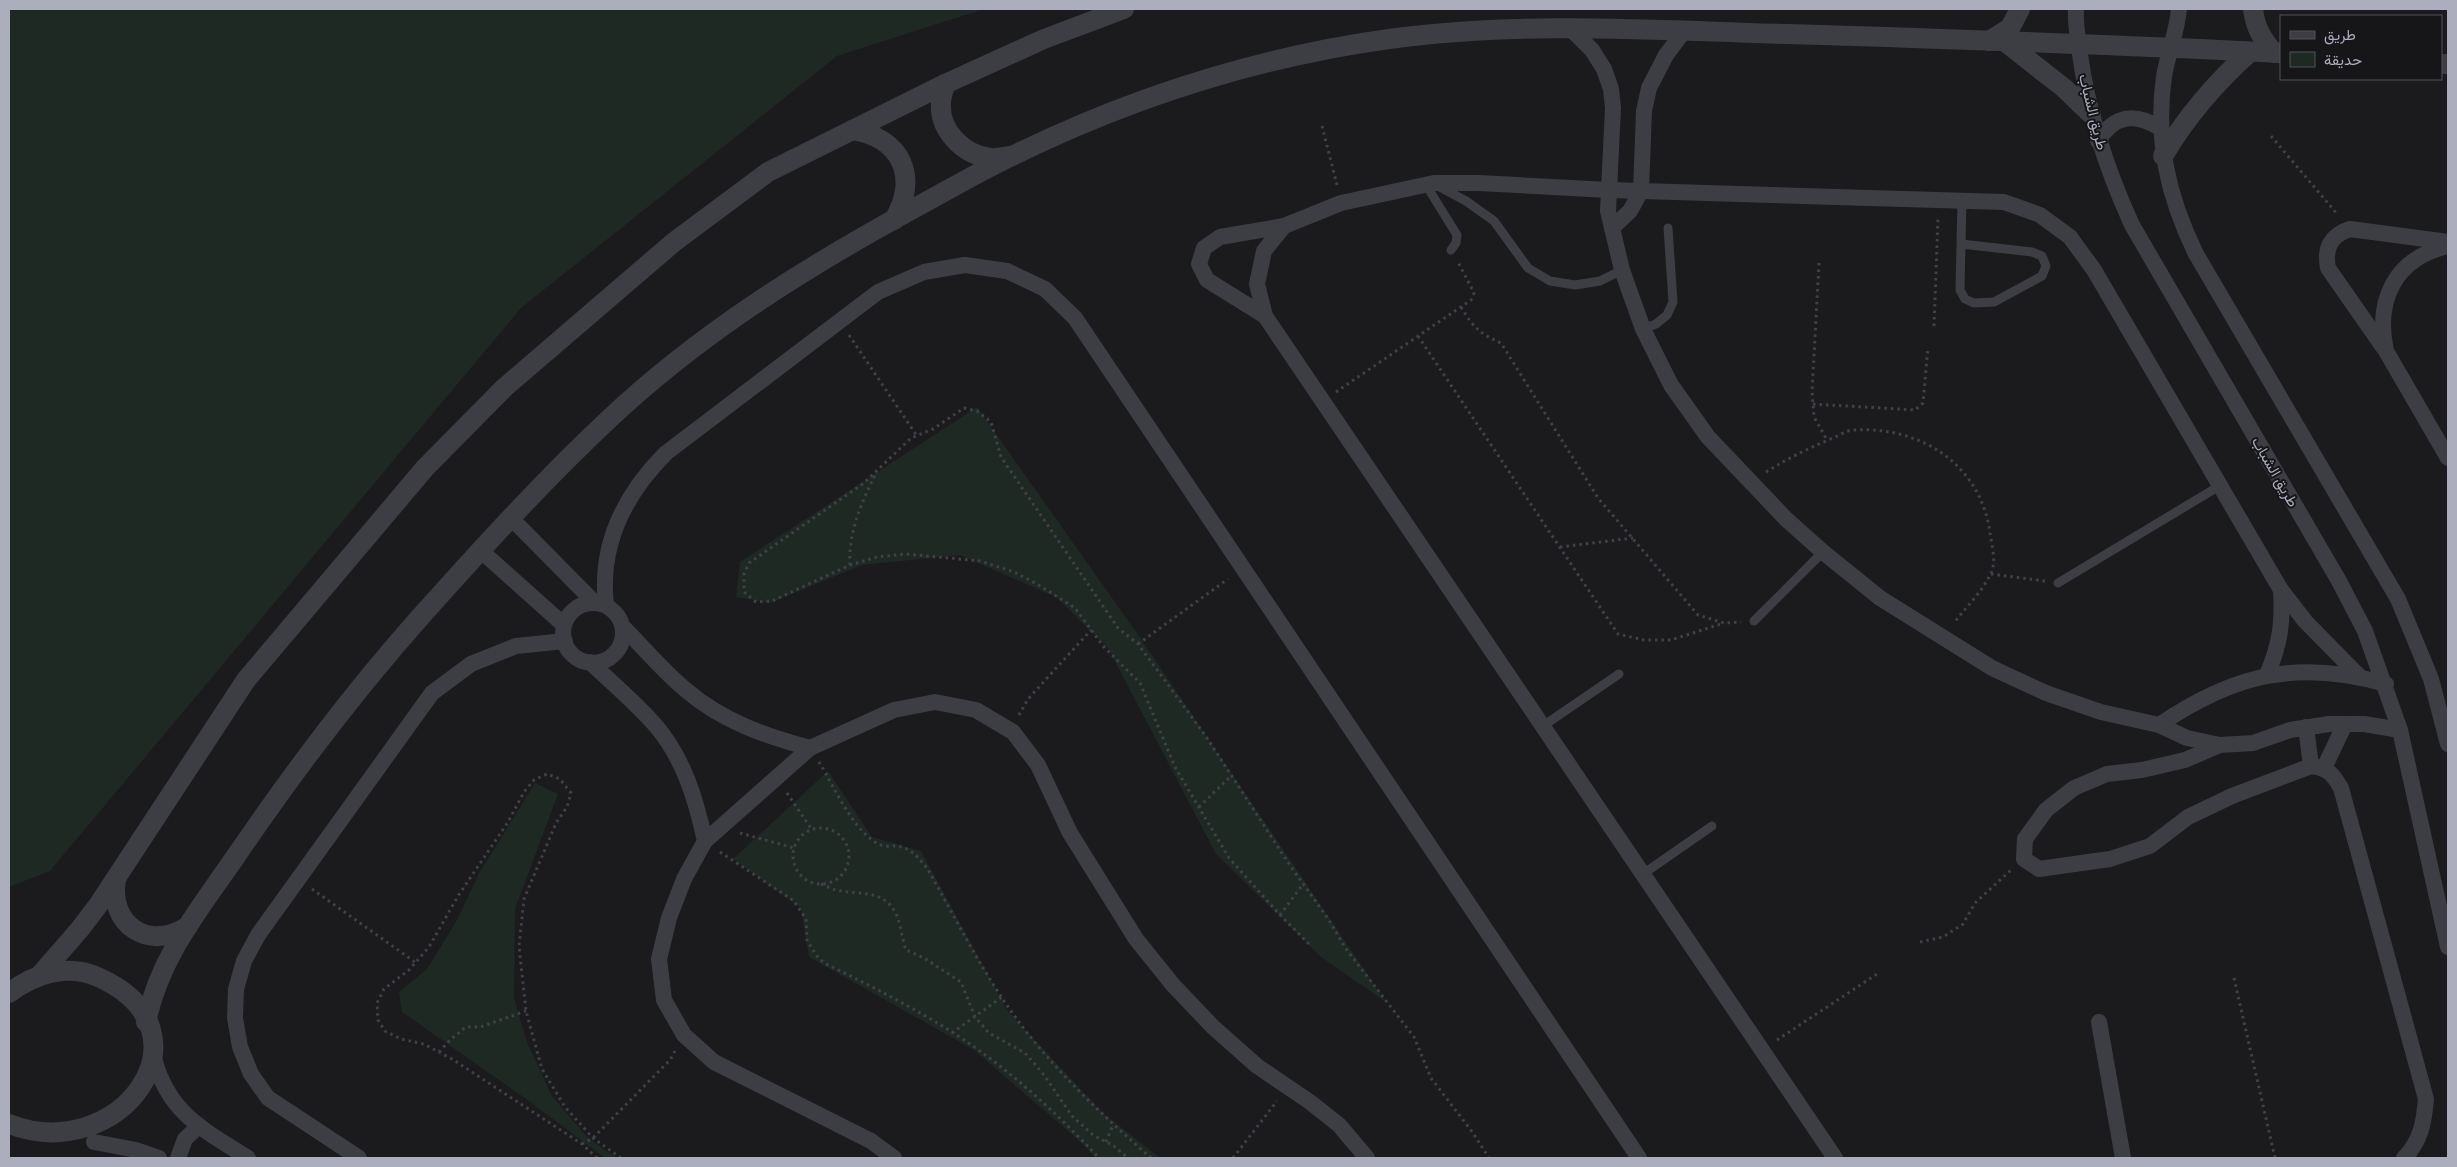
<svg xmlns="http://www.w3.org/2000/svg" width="2457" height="1167" font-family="'Archivo Narrow',Vazirmatn,sans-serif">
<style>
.green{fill:#1f2923}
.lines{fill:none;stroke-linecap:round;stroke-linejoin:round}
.path{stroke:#404149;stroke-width:3;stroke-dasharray:2.5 4;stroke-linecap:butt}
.service{stroke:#3d3d44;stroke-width:9}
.minor{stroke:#3d3d44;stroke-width:16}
.tertiary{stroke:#3d3d44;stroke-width:20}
.labels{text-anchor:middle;stroke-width:4;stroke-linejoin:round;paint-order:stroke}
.street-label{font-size:15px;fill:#acadbd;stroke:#161518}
</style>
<rect width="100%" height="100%" fill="#1b1a1d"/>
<g class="green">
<path d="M9,9H984L837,56L521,308L50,871L9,887Z"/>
<path d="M977,407L1139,636L1386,1002L1321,957L1216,854L1108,648L1056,597L960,555L862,565L770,603L736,597L740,562Z"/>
<path d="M828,771L872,837L921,851L1007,1010L1103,1113L1160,1158H1095L1084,1145L974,1050L809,957L801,908L733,859Z"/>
<path d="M535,783L558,794L515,909L514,998L527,1042L552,1096L589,1139L617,1158H605L529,1101L402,1012L399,992L427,969L457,920L479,873Z"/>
</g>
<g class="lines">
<g class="path">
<path d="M1322,126L1337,185"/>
<path d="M2271,136L2338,215"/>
<path d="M1819,263L1812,392L1814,417L1827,440"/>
<path d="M1461,307C1473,327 1480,334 1501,343L1598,498L1698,615L1724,623L1741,622"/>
<path d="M1934,326L1938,218"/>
<path d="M849,335L917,436"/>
<path d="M1418,336L1618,634L1644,640H1671L1724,623"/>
<path d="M1336,392L1471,300L1474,293L1458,262"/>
<path d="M1813,404L1915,410L1923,403L1928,347"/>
<path d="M1766,472C1788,458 1809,448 1833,438C1840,435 1847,430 1854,430C1921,426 1981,465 1990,533C1992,546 1997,563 1990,575C1982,592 1965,608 1954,623"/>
<path d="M1560,547L1633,538"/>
<path d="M850,565C848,534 861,503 875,475"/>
<path d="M1991,574L2045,581"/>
<path d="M1138,644L1228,579"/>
<path d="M1019,715L1028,699L1091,630"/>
<path d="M819,762C834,786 854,834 881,845C885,847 892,846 896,846C910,847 919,858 927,868C960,926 990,988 1033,1040C1068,1083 1109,1121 1151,1158"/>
<path d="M787,793L812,830"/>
<path d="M1199,807L1231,776"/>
<circle cx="821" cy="856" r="28"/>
<path d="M740,833L794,848"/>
<path d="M720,852L794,901L806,919L807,940L816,955L824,963C863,982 901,1001 939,1024C998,1059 1052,1108 1099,1158"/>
<path d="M821,884C826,886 831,889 836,890C857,895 883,889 895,912C900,920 902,939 906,950L924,958L961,982L975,1017L989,1033L1025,1053L1044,1075L1072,1116L1093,1135L1114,1146L1128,1158"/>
<path d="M312,889L415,962"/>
<path d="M1280,915L1304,883"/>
<path d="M1920,942L1943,937L1963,924L1975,903L2011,870"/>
<path d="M1309,944L1280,915L1229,858L1175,767L1140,683L1103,646L1075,608L1037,584L1014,572L980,561L906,554L877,557L850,565L772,601L756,602L744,592V574L749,563L864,483L911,438L933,429L964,408L977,411L991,422L1001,457L1118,628L1138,644L1205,735L1289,864L1329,920L1346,949L1414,1037L1431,1078L1473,1133L1489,1158"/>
<path d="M2234,978L2275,1158"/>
<path d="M952,1033L1002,997"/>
<path d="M1777,1040L1880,972"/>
<path d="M439,1052L450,1040L466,1027H480L526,1011"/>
<path d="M1106,1142L1113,1125"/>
<path d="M582,1144L593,1138L670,1060L675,1051"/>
<path d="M597,1158L582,1144L452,1059L424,1044L401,1039L385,1031L378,1020L377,1003L384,989L409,970L429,947L458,896L508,822L524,792L534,780L547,774L560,779L571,793L567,807L556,823L524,899L519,946L526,1011L542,1069L565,1107L593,1138L621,1158"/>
<path d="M1233,1158L1277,1101"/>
</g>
<g class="service">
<path d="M1426,185L1457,235L1456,243L1451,250"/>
<path d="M1438,186L1466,201L1494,221L1528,268L1550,281L1575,285L1600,281L1622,270"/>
<path d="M1961,244L1960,290L1965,299L1974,303L1994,302L2042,276L2046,266L2042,256L2032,252L1961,244L1962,201"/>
<path d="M1643,329L1656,324L1667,315L1673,302L1668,228"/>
<path d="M2058,583L2221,485"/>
<path d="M1754,621L1823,552"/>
<path d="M1543,726L1619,674"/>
<path d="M1643,874L1712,826"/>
</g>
<g class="minor">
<path d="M2076,9C2075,24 2078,39 2080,54C2088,115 2107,170 2132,225L2339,581L2365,631L2400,730L2448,947"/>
<path d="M2179,9C2177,32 2168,53 2164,76C2155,140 2168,197 2196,254L2398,599L2431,679L2448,744"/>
<path d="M1570,28L1592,50L1604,69L1611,89L1613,108L1608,211L1622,270L1643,329L1671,385L1708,437L1786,519L1823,552L1880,598L1992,668L2046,693L2101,712L2159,725L2187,738L2220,745L2253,743L2290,730L2329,724H2364L2400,730"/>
<path d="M2098,141C2114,115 2135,112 2160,128"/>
<path d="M1612,228L1630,211L1641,191L1644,111L1649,88L1666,55L1684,31"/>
<path d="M2448,246C2395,258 2375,300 2386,351L2448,458"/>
<path d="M1265,316L1207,280L1199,264L1204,248L1220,237L1284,226"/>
<path d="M2383,347L2328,268C2324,248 2331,235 2350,229L2448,242"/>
<path d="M511,518L595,603"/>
<path d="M480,550L564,625"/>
<circle cx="593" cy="633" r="30"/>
<path d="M606,605C599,544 624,495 666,453L878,292L924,272L965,265L1007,271L1045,289L1075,318L1639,1158"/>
<path d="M623,627C644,648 663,671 686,690C722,721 765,736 810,748"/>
<path d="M590,662C612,683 636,703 656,726C684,759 696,800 705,841"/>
<path d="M2267,675C2280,644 2283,624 2281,590"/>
<path d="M2159,725C2234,674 2297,659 2386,684"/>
<path d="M2306,727L2311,766"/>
<path d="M2220,745L2185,760L2142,770L2107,774L2074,788L2046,810L2025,839L2024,859L2039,869L2110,859L2150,846L2188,817L2232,796L2311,766C2328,768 2333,774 2341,788L2426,1099C2424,1122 2421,1141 2404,1158"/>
<path d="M2324,768L2345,724"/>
<path d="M2099,1022L2123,1158"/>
<path d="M154,1058C168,1113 204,1130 248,1158"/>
<path d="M94,1142L136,1150L159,1158"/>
<path d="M178,1158L185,1139L199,1126"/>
<path d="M359,1158L268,1098L251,1074L240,1047L235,1018L236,989L244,961L258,935L432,693L471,664L516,646L565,641"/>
<path d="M894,1158L871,1141L714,1062L684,1035L664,1000L659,959L669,918L684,879L705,841L810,748L894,710L935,702L976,710L1013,732L1038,765L1070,833L1136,939L1173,985L1213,1027L1257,1066L1310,1102L1339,1125L1367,1158"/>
<path d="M1835,1158L1265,316L1257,284L1264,251L1284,226L1341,203L1434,183H1479L1609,190L2004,202L2040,215L2070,237L2094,270L2281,590L2305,621L2360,677"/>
</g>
<g class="tertiary">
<path d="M2253,9C2255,27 2262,39 2274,53"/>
<path d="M1989,41L2010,28L2020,9"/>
<path d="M2004,41L2064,88L2091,114"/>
<path d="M2441,64H2448"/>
<path d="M945,84C944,90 941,96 941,103C939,131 964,155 990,158C996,159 1003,157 1010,156"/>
<path d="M852,130C902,138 919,177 894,220"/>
<path d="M2163,156C2187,116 2215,83 2250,52"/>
<path d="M116,879C108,925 149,952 188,926"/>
<path d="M40,975L80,929L99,904L246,680L425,468L504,388L674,242L768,172L945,84L1044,39L1124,9"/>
<path d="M9,993C34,974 67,963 98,977C219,1031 120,1167 9,1124"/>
<path d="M146,1022C160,956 199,910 236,856C294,771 355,690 423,614C483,547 543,481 608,420C698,335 803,269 911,210C945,192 978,172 1012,156C1130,98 1259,57 1389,39C1520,21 1652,30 1784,34C1949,39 2115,44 2281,53"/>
</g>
</g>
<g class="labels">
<g class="street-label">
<text transform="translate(2093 112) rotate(76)" y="5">طريق الشباب</text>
<text transform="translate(2275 472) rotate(60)" y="5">طريق الشباب</text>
</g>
</g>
<rect width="2457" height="1167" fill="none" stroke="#acadbd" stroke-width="20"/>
<rect x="2280" y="15" width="162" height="65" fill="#161518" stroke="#52525a"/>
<rect x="2290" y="31" width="25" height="8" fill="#3d3d44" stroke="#52525a"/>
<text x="2324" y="40" font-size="15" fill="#acadbd">طريق</text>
<rect x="2290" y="52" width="25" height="15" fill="#1f2923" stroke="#52525a"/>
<text x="2324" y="65" font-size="15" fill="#acadbd">حديقة</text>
</svg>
